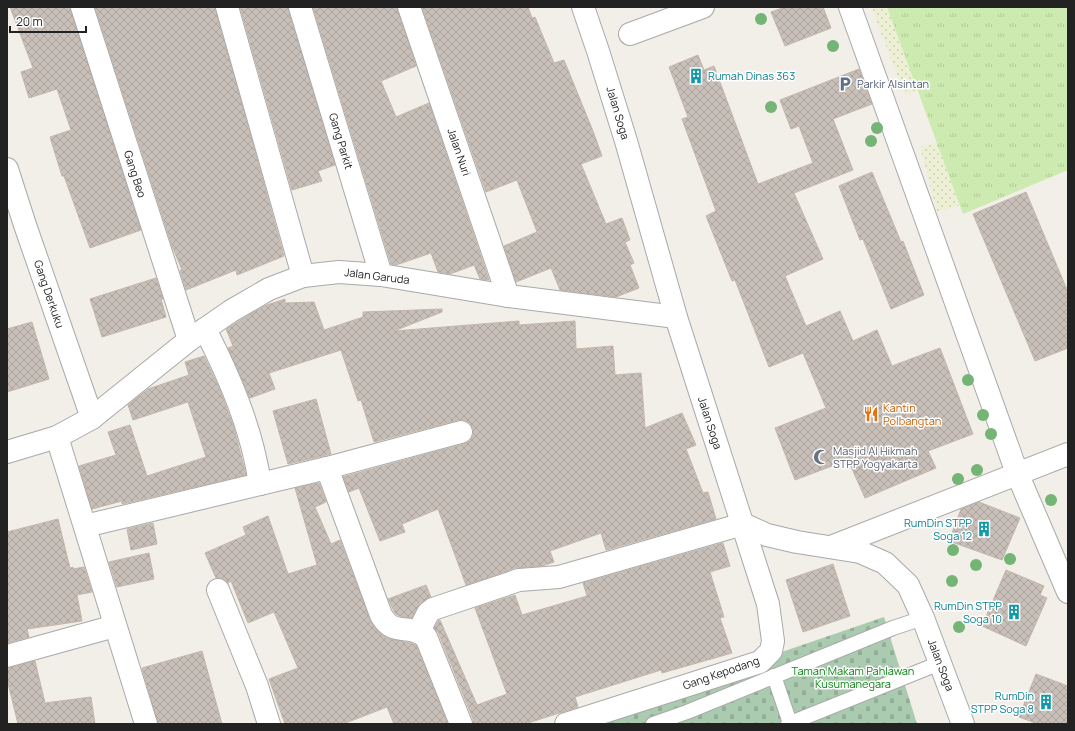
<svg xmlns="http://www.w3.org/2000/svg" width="1075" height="731" font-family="Manrope,sans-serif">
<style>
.farmland{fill:url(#farmland-dots)}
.grass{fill:url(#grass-tufts)}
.cemetery{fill:url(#cemetery-stones)}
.building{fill:url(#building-cross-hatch);stroke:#c4b6ab}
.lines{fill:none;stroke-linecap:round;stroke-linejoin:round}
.lane-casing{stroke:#a9a9a9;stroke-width:16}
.street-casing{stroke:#a9a9a9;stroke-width:24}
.lane{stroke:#fff;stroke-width:14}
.street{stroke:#fff;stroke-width:22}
.tree{fill:#74b475}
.labels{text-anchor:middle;stroke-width:3;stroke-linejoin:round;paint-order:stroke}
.culture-label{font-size:11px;fill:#0d838f;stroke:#fff;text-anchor:end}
.service-label{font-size:11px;fill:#4e5e75;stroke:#fff;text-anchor:start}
.street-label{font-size:11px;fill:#222;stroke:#fff}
.food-label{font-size:11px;fill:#c56008;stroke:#fff;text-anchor:start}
.worship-label{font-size:11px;fill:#5b616d;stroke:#fff;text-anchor:start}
.park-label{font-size:11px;fill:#0c8416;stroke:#fff}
</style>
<defs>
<pattern id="farmland-dots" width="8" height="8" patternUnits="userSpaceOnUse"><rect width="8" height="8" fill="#eef0d5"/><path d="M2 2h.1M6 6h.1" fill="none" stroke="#ccceb7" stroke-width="1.8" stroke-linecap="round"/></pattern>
<pattern id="grass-tufts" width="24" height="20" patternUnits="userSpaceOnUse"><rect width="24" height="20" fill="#cdebb0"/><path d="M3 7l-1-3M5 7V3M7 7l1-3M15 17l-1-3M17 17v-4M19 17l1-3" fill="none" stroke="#b0c997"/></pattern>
<pattern id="cemetery-stones" width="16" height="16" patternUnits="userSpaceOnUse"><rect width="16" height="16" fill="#aacbaf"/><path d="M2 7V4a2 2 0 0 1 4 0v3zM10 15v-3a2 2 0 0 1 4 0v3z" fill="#92ae96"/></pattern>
<pattern id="building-cross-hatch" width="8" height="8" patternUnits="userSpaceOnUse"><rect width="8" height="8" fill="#c7bfb8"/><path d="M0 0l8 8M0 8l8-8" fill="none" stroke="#aba49e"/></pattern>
</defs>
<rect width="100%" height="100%" fill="#f2efe9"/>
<g class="farmland">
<path d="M871,7H975L997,61L905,95Z"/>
<path d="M979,131L996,194L937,212L920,147Z"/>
</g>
<path class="grass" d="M887,7H1068V170L963,214Z"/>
<path class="cemetery" d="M884,617L917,724H572Z"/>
<g class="building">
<path d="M10,7H70L141,230L90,248L64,176H62L50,137L71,130L57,89L29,98L21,72L33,68Z"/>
<path d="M95,7H215L284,256L237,275L236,270L186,290L180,270H182L172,246Z"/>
<path d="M240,7H288L335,165L318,171L322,181L292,190Z"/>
<path d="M313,7H397L416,66L381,81L396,117L429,103L489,280L480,279L474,265L450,274L438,272L431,253L396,265L391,264Z"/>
<path d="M422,7H528L532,18L535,17L554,63L564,60L593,131L602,156L581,164L606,224L622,218L630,240L625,242L634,263L630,265L639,288L616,297L560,290L551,268L516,282L504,246L537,232L517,180L486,192Z"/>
<path d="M785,7H823L831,28L785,46L771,12Z"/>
<path d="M698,55L704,70L714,66L758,184L813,163L799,126L791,129L780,100L859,69L872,104L833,119L853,170L794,193L823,259L785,276L806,326L840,311L853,341L877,330L892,366L940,348L973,434L928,451L936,468L865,498L848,460L795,480L775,428L826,408L803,353L769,367L735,280L732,281L706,216L716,211L682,119L688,117L669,67Z"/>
<path d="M872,172L901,242L903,241L924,295L891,309L863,239L860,240L839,186Z"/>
<path d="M1026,192L1068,292V348L1035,361L973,214Z"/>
<path d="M156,278L163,299H161L166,317L102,337L90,299Z"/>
<path d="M285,299V303L314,302L324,330L363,317V312L442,309V312L394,331L519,321V325L575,321L576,349L613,346L615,375L641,373L645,428L682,413L696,445L686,449L703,493L708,492L716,519L606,550L601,533L550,551L554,562L542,566L515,568L466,585L438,509L402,524L405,532L380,541L359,488L349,492L343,477L464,444L470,441L473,436V428L470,423L465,420H458L374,442L361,400L358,401L341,350L269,373L275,389L250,398L228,348L233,346L226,329L264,306Z"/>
<path d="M32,322L49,379L7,392V329Z"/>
<path d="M204,356L220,390L234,428L246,475L122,504V501L92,509L79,466L116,455L108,432L130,425L147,476L206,457L188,402L133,420L128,405L148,389L189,375L185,362Z"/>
<path d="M316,399L331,454L288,464L273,411Z"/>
<path d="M319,483L326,502L315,507L331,544L340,540L371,622L378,631L386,638L394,640L410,643L416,645L448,724H394L387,707L343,724H285L269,679L298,668L274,612L248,623L231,581L228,583L225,580L220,578H216L205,553L246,535L243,527L268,516L288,574L317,565L295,488Z"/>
<path d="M979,502L1020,518L1002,560L949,541L961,509Z"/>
<path d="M58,519L70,568L73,567V569L84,567L92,592L77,595L82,621L27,629L29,637L7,643V532Z"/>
<path d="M153,523L157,544L131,550L127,529Z"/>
<path d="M723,543L730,566L710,572L724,617L720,618L732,653L662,673L661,670L575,697L578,707L525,724H473V719L438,632L434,628L439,620H440L477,705L507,694L475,608L515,595L522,615L587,596L583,583Z"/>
<path d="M149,553L154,579L117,587L109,562Z"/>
<path d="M833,564L850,616L803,632L786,580Z"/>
<path d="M1006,570L1044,586L1040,595L1047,598L1026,646L982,626Z"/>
<path d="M426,585L431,597L420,603L412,618L399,616L395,613L388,599Z"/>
<path d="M202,651L222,724H158L142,668Z"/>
<path d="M35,661L45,703L91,697L95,724H18L7,679V668Z"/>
<path d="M1036,674L1068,686V724H1038L1019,717Z"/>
</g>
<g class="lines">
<g class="lane-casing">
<g id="lane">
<path d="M774,676L790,723"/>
<path d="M653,724L687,712L893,628L923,618"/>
<path d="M788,724L940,663"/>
</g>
</g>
<g class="street-casing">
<g id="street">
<path d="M82,7L189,340"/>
<path d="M227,7L303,276"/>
<path d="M300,7L381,275"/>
<path d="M409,7L508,296"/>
<path d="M850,7L1017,473L1068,592"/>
<path d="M630,34L703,7"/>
<path d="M7,169L25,225L92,418"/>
<path d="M205,329C230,378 252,429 260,484"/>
<path d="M57,437L146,724"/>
<path d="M7,452L57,437L92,418L189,340L231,311L269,289L303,276L339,272L381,275L508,296L676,317"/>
<path d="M327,468L381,615C394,638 407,622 426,637L461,724"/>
<path d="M743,524L767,535L797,542L860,552L885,563L908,585L923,618L963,724"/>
<path d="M85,526L327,468L461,432"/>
<path d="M831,547L1068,454"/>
<path d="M218,590L257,686L269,724"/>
<path d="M419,631L428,613L433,609L519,580L559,577L743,524"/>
<path d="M7,656L115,626"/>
<path d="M566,724L760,662L771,651L773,641L768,604L676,317L626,141L598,51L583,7"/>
</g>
</g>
<use href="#lane" class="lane"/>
<use href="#street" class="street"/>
</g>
<g class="tree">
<circle cx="761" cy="19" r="6"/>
<circle cx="833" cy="46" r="6"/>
<circle cx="771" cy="107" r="6"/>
<circle cx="877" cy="128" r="6"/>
<circle cx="871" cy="141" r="6"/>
<circle cx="968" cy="380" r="6"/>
<circle cx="983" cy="415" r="6"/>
<circle cx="991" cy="434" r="6"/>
<circle cx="977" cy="470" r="6"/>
<circle cx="958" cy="479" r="6"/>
<circle cx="1051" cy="500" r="6"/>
<circle cx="953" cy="550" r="6"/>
<circle cx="1010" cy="559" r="6"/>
<circle cx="976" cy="565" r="6"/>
<circle cx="952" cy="581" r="6"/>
<circle cx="959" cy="627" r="6"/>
</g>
<defs>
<g id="building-bare" transform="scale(1.2)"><path d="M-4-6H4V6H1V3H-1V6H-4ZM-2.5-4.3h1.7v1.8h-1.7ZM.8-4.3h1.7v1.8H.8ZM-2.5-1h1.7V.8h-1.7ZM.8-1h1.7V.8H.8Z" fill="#0f9aa8" stroke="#fff" stroke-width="2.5" paint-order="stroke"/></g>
<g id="parking-bare" transform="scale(1.2)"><path d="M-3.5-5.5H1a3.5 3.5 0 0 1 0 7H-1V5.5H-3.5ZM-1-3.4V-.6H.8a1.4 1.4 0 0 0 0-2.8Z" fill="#5c6f8a" stroke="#fff" stroke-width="2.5" paint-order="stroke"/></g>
<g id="restaurant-bare" transform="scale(1.2)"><path d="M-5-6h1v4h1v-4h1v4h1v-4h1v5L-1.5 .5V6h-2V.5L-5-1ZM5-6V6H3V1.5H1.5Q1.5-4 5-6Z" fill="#e8710a" stroke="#fff" stroke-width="2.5" paint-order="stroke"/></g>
<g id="mosque-bare" transform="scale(1.2)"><path d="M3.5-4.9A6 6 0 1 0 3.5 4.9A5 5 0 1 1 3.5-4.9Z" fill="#6b7280" stroke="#fff" stroke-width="2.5" paint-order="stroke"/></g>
</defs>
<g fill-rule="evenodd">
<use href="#building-bare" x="696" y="76"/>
<use href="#parking-bare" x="845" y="84"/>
<use href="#restaurant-bare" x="871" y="414"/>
<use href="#mosque-bare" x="821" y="457"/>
<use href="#building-bare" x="984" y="529"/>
<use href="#building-bare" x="1014" y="612"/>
<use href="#building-bare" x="1046" y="702"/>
</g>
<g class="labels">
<g class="culture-label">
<text x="708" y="80" text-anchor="start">Rumah Dinas 363</text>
<text x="972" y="527">RumDin STPP<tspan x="972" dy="13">Soga 12</tspan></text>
<text x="1002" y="610">RumDin STPP<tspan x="1002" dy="13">Soga 10</tspan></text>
<text x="1034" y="700">RumDin<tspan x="1034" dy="13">STPP Soga 8</tspan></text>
</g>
<g class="service-label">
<text x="857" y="88">Parkir Alsintan</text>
</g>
<g class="street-label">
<text transform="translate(618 113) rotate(73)" y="4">Jalan Soga</text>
<text transform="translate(341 141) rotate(73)" y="4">Gang Parkit</text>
<text transform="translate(459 152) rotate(71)" y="4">Jalan Nuri</text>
<text transform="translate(135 174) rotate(72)" y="4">Gang Beo</text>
<text transform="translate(377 276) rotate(7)" y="4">Jalan Garuda</text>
<text transform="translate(49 294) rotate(71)" y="4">Gang Derkuku</text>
<text transform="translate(710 423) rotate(72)" y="4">Jalan Soga</text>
<text transform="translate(941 665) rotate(69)" y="4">Jalan Soga</text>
<text transform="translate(721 673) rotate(-19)" y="4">Gang Kepodang</text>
</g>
<g class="food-label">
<text x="883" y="412">Kantin<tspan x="883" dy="13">Polbangtan</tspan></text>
</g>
<g class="worship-label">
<text x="833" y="455">Masjid Al Hikmah<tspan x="833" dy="13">STPP Yogyakarta</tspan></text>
</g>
<g class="park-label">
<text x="853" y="675">Taman Makam Pahlawan<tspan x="853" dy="13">Kusumanegara</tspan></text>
</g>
</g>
<rect width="1075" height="731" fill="none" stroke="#222222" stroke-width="16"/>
<path d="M10 26v6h76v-6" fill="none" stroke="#222222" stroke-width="2"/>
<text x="16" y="26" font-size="12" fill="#222222" stroke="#ffffff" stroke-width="3" paint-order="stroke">20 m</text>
</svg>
